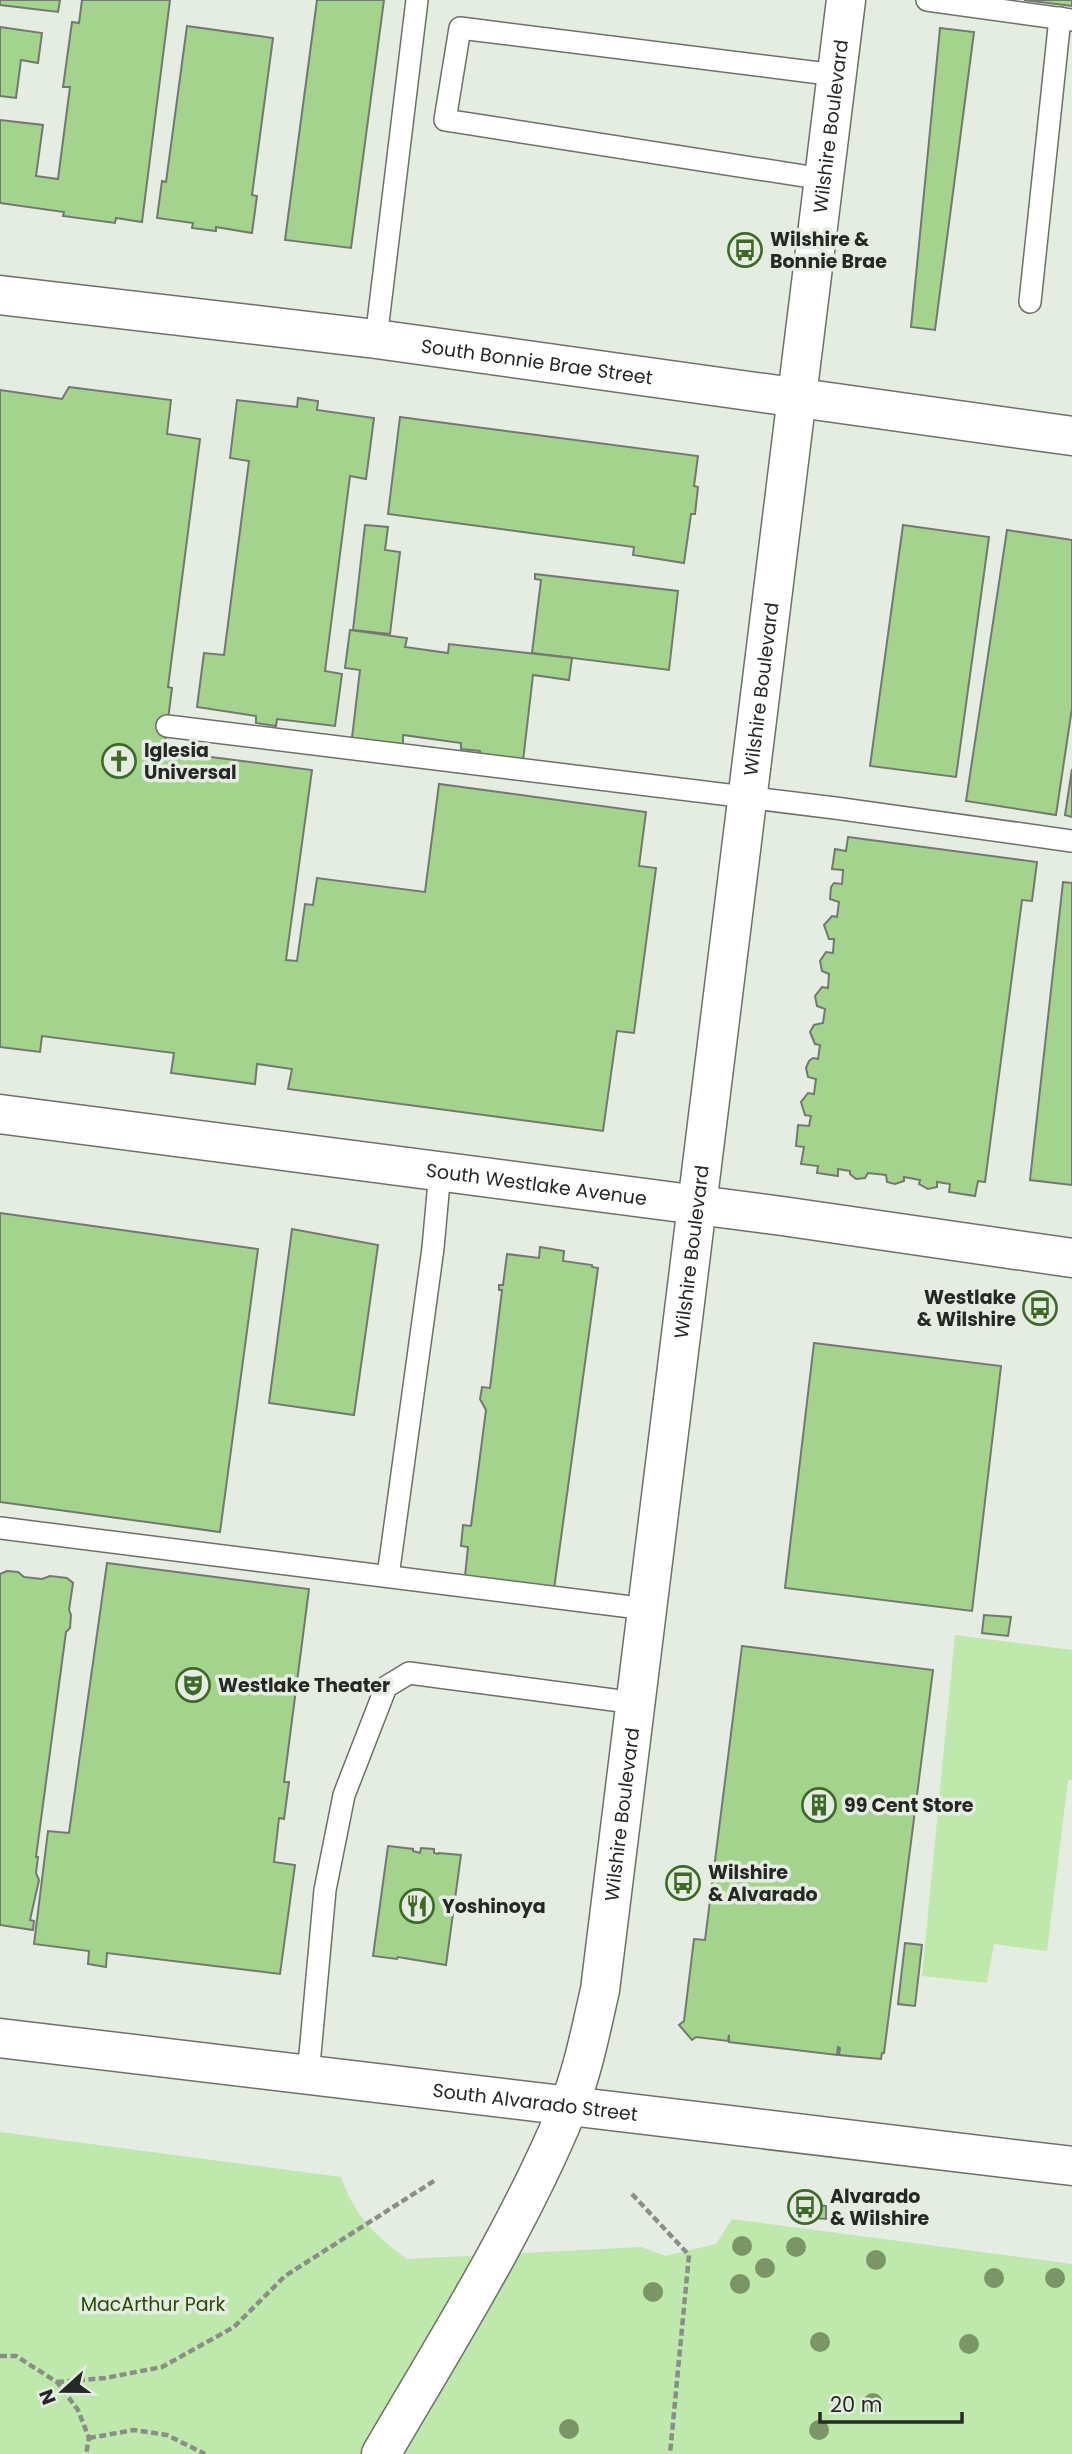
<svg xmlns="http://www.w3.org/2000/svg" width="1072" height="2454" font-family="Poppins,sans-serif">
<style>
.green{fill:#bfe8ac}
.building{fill:#a3d38c;stroke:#737970;stroke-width:2}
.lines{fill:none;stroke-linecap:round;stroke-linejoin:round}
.service-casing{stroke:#6b7168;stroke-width:24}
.minor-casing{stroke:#6b7168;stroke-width:41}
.tertiary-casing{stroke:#6b7168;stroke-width:41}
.primary-casing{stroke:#6b7168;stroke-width:41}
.path{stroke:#898f87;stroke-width:4.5;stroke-dasharray:7 3.5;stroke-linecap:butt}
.service{stroke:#fff;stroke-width:21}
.minor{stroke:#fff;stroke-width:38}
.tertiary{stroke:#fff;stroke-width:38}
.primary{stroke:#fff;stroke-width:38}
.tree{fill:#7b9566}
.labels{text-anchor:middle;stroke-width:7;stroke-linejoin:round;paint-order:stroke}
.street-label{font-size:19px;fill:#252824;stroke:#e5ece2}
.poi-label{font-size:19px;font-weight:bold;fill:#252824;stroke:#e5ece2;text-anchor:start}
.park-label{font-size:19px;fill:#244e01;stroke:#e5ece2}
</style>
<rect width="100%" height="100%" fill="#e5ece2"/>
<g class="green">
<path d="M955,1635L1072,1650V1780H1068L1047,1951L994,1944L987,1983L922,1976Z"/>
<path d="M0,2132L341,2177C354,2215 375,2236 407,2259L641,2247L665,2256L716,2244L732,2219L1072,2264V2454H0Z"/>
</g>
<g class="building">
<path d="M0,0H60L58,12L0,5Z"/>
<path d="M82,0H170L142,222L116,218L115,223L63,216L64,212L0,203V120L43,125L36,176L58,179L70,87H63L72,22L79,23Z"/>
<path d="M317,0H384L351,248L285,240Z"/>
<path d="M1024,0H1072V6Z"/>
<path d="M187,26L273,38L252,195L257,196L252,233L216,227V231L192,228L193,223L157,218L162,181L166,182Z"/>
<path d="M0,27L42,33L38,63L21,60L16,98L0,96Z"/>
<path d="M940,28L974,32L935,330L911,327Z"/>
<path d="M69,387L171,400L167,434L200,439L168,687L172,688L164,751L312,770L286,960L297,961L305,904L313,905L317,878L425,892L439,784L646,812L639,866L656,868L634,1033L617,1031L603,1131L288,1089L292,1069L257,1064L255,1084L171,1073L174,1053L42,1036L40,1052L0,1047V390L62,399Z"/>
<path d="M298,398L318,401L317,410L374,418L366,479L350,476L325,671L342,674L335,726L277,719L276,726L256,723V716L197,707L204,653L224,655L249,461L230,458L237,400L297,407Z"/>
<path d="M400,417L698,456L694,486L698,487L695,514H691L684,563L633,555L634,547L388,514Z"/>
<path d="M365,525L388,527L385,550L400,552L390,634L353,630Z"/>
<path d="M903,525L989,537L956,777L870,766Z"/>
<path d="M1007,530L1072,540V708L1056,815L966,801Z"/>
<path d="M535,574L678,591L669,670L532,653L541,580L535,579Z"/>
<path d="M350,630L407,638L405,647L448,653L449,644L572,658L569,680L533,675L523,761L481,756L480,751L461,749V743L403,735V745L352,738L360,670L345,668Z"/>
<path d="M1072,769V817L1065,815Z"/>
<path d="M848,837L1037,862L1032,901L1022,900L985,1182L978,1181L975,1196L949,1192L950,1184L937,1182V1187L928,1189L919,1184L920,1180L904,1177V1181L895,1184L887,1182L886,1175L868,1173L865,1178L856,1179L850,1174V1171L838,1169V1176L817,1173L818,1166L801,1164L804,1147L796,1146L798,1125L809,1126L811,1116L805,1115L801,1102L808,1093L814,1094L816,1079L808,1077L806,1068L809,1061L813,1058L818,1059L820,1045L815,1044L810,1032L814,1025L823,1023L825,1009L817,1006L815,996L822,987L828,988L829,974L822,971L820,961L826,952L833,953L834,939H829L824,925L832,916L837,917L839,902L830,899L831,887L834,883L842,884L843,870L832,869L835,849L846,851Z"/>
<path d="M1063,882L1072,883V1185L1030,1180Z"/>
<path d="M0,1213L258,1249L220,1532L0,1502Z"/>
<path d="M292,1229L378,1245L354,1415L269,1403Z"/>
<path d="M540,1247L564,1251L563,1261L592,1265V1267L598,1268L554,1589L465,1576L468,1547L461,1546L463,1525L471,1526L486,1410L480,1399L482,1387L490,1388L502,1290H499V1285H503L507,1254L539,1258Z"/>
<path d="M814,1343L1001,1366L972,1611L785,1588Z"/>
<path d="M107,1563L309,1589L284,1782H289L284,1819L279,1818L274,1862L295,1865L280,1974L107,1953L106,1967L88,1964L89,1951L34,1944L48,1831L69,1833Z"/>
<path d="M7,1571L18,1572L24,1577L42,1579L50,1576L67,1578L73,1583L69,1610L71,1615L70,1628L66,1632L36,1857H38L36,1873L39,1880L30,1920L34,1921L33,1930L0,1925V1574Z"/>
<path d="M984,1615L1011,1617L1008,1636L982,1633Z"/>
<path d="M742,1646L933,1670L884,2053H882L881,2059L839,2055L840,2048L838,2047L837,2055L729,2042V2035L728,2041L696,2037L692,2040L679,2025L684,2021L694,1939L705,1940Z"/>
<path d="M388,1846L413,1849V1851L420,1853L421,1848L434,1849V1853L438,1854L439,1853L461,1855L446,1965L398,1957L397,1959L373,1956Z"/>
<path d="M905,1943L922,1945L915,2006L898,2004Z"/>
<path d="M801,2204L826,2206V2219L799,2217Z"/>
</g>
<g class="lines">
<g class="service-casing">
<g id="service">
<path d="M927,0L1072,20"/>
<path d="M823,179L445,120L460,28L836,75"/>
<path d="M1030,302L1060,18"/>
<path d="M376,339L417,0"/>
<path d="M167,726L835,808L1072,841"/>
<path d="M0,1528L647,1609"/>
<path d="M388,1576L433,1248L440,1171"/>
<path d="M308,2076L325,1890L344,1795L386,1687L409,1673L636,1703"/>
</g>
</g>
<g class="minor-casing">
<g id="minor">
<path id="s1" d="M0,1114L782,1216L1072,1258"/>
</g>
</g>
<g class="tertiary-casing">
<g id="tertiary">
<path id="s2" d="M0,295L376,339L1072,436"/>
</g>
</g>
<g class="primary-casing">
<g id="primary">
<path id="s3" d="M0,2038L1072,2166"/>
<path id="s4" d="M381,2454C447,2341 518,2229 568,2108C583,2071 591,2029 600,1990L846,0"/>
</g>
</g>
<g class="path">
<path d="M632,2194L689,2255L670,2454"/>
<path d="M0,2356H16L57,2382L78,2410L89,2438L86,2454"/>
<path d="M57,2382L105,2378L162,2367L234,2327L285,2276L437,2179"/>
<path d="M89,2438L134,2430L167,2435L205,2454"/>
</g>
<use href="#service" class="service"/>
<use href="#minor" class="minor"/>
<use href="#tertiary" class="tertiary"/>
<use href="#primary" class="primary"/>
</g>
<g class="tree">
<circle cx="742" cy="2246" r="10"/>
<circle cx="796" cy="2247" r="10"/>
<circle cx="876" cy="2260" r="10"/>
<circle cx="765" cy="2268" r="10"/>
<circle cx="994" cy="2278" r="10"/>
<circle cx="1055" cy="2278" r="10"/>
<circle cx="740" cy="2284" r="10"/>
<circle cx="653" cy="2292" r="10"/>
<circle cx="820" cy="2342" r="10"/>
<circle cx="969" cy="2344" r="10"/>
<circle cx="873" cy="2403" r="10"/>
<circle cx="569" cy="2429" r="10"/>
<circle cx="819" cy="2430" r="10"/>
</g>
<defs>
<g id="bus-ring" transform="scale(1.75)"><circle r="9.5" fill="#e5ece2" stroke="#3f6926" stroke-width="1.5"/><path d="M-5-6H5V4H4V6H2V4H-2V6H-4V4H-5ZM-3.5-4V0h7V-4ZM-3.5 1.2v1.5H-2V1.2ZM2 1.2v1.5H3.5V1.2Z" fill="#3f6926"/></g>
<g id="church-ring" transform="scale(1.75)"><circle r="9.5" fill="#e5ece2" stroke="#3f6926" stroke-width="1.5"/><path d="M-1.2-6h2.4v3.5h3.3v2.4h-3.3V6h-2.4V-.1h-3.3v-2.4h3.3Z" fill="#3f6926"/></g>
<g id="theatre-ring" transform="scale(1.75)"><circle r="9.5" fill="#e5ece2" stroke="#3f6926" stroke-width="1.5"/><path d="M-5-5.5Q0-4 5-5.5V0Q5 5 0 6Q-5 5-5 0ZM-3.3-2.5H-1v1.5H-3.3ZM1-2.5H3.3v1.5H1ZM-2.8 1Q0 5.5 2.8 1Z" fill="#3f6926"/></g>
<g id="building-ring" transform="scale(1.75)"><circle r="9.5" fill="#e5ece2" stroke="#3f6926" stroke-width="1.5"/><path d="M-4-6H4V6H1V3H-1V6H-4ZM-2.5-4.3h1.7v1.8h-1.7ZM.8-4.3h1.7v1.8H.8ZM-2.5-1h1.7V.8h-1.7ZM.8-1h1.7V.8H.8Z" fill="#3f6926"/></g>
<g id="restaurant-ring" transform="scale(1.75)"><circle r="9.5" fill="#e5ece2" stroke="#3f6926" stroke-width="1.5"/><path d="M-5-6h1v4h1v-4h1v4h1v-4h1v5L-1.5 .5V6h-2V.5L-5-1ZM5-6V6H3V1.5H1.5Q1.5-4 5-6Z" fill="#3f6926"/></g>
</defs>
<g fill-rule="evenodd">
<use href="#bus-ring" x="745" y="250"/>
<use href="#church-ring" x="119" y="761"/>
<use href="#bus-ring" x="1040" y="1308"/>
<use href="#theatre-ring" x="193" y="1685"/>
<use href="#building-ring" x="819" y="1805"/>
<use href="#bus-ring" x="683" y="1883"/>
<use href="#restaurant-ring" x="417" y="1906"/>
<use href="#bus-ring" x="805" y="2207"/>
</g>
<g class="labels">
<g class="street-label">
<text dy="7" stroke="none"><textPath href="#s4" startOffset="2394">Wilshire Boulevard</textPath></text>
<text dy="7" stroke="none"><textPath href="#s2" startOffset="541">South Bonnie Brae Street</textPath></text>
<text dy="7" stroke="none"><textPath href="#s4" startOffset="1827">Wilshire Boulevard</textPath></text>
<text dy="7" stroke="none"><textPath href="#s1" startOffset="541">South Westlake Avenue</textPath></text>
<text dy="7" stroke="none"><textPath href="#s4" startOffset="1260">Wilshire Boulevard</textPath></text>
<text dy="7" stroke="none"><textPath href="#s4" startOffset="693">Wilshire Boulevard</textPath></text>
<text dy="7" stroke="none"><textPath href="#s3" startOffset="539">South Alvarado Street</textPath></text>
</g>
<g class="poi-label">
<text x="770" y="246">Wilshire &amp;<tspan x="770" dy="22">Bonnie Brae</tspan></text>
<text x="144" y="757">Iglesia<tspan x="144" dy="22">Universal</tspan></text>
<text x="1016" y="1304" text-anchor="end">Westlake<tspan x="1016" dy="22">&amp; Wilshire</tspan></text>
<text x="218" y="1692">Westlake Theater</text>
<text x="844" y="1812">99 Cent Store</text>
<text x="708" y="1879">Wilshire<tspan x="708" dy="22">&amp; Alvarado</tspan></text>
<text x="442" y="1913">Yoshinoya</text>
<text x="830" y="2203">Alvarado<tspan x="830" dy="22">&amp; Wilshire</tspan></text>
</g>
<g class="park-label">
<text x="153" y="2311">MacArthur Park</text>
</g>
</g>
<g transform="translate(63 2391) rotate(249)" stroke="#e5ece2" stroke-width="5" paint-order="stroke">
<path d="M0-5L12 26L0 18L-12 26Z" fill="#252824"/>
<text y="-10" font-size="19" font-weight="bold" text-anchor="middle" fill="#252824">N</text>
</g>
<path d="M820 2412v10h142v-10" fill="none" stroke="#252824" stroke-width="3.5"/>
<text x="830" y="2412" font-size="21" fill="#252824" stroke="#e5ece2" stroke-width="5" paint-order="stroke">20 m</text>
</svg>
